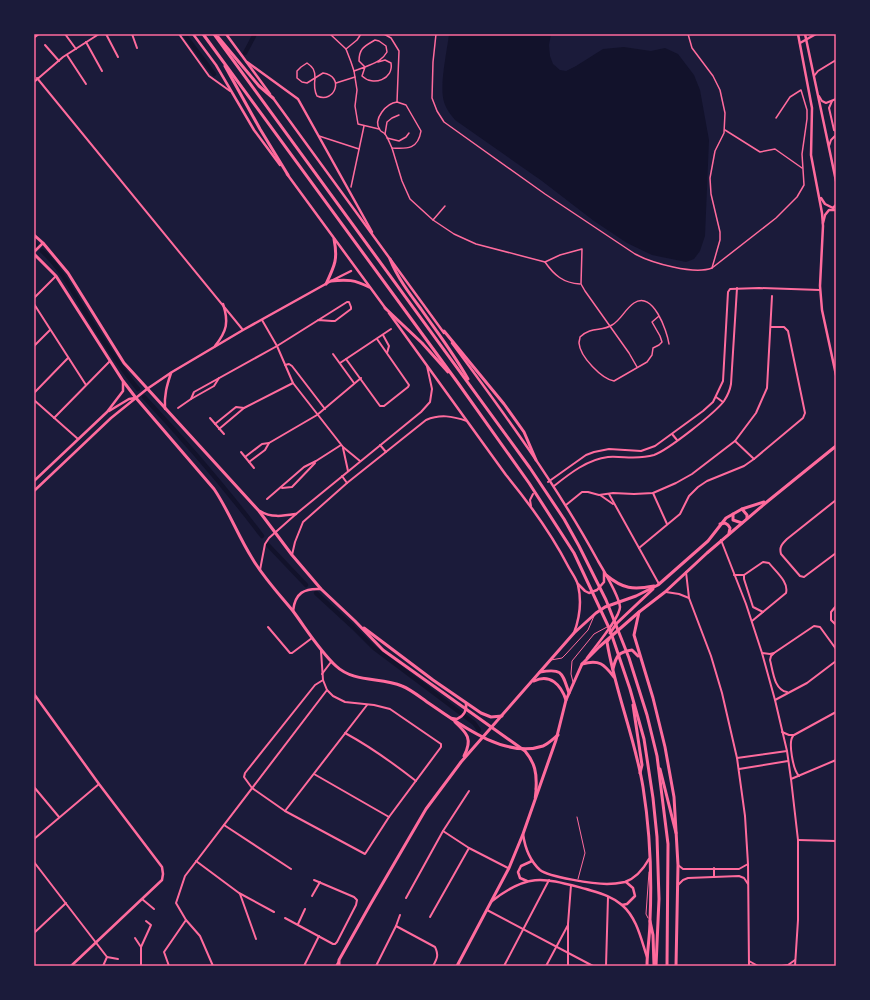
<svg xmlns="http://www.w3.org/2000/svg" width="870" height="1000" font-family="'Space Grotesk',sans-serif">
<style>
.water{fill:#12122b}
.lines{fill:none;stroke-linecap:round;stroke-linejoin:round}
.canal{stroke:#12122b;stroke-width:4.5}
.service{stroke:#ff6b9d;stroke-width:1}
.pedestrian{stroke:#ff6b9d;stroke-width:1.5}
.minor{stroke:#ff6b9d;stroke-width:2}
.tertiary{stroke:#ff6b9d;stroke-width:2.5}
.secondary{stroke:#ff6b9d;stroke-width:3}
.primary{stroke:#ff6b9d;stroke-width:3}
.neatline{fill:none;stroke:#ff6b9d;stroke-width:1.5}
</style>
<rect width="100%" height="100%" fill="#1b1b3a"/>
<path class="water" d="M449,34H551L549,45L550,56L553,64L560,70L566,71L576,66L603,49L624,47L651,51L665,48L678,54L694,75L700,90L709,140L705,236L700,251L694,259L686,262L652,255L627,243L594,221L542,181L455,120C451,115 446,109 444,102C439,85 447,52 449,34Z"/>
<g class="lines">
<g class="canal">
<path d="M184,34L214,74"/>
<path d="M245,53L255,34"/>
<path d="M34,242L36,245"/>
<path d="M42,251C60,267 72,290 84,310C101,337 118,365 138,389"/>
<path d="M144,397C185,441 225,487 262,536"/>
<path d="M267,544L306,585"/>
<path d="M316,593L353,627L374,648L474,723L479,730"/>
</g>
<g class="service">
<path d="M551,660L562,658L566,654L588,630L594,616"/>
<path d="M573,682L571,674L572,661L594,634L607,627"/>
<path d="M577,817L585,853L578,879"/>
<path d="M648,918L646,914L649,872"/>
</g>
<g class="pedestrian">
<path d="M330,34L346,49L351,62L354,71L357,90L355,106L358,124L379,129"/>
<path d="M384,34L391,38L399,51L397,102"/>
<path d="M436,34L433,62L432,98L437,111L444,122L545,194L635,254C652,263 694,275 712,268L776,218L797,197L804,185L802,154L807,119V110L801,90L790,97L776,118"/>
<path d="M688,34L692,48L713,76L720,90L725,113L724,133L715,151L710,178L711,194L720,232V240L712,268"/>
<path d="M346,49L357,40L361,34"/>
<path d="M307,63C313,67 315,70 315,78L307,83L302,82L297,78V71L301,67Z"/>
<path d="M354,71L365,67L359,61C359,48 365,46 375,40L379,41L386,46L387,52C382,61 374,63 365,67L362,76C373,87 394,79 391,63L385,60L378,62"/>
<path d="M323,73C345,76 335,104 317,96C314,90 314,85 315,78Z"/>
<path d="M336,83L355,77"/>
<path d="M397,102L406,105L421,131C418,149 408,149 392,148C390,144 388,138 385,134C383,132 381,132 380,130C372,119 387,103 397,102Z"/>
<path d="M725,130L760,152L775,149L802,168"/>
<path d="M385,134L387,122L392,118L399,115"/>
<path d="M319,136L359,149"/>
<path d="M387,138L399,141L406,137L409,133"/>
<path d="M392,148L402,181L410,199L433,220L454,234L476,244L545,262L560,255L582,249L581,284L585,291L629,353L637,367"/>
<path d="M351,187L364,126"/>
<path d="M433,220L445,206"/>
<path d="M545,262C554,275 563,283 580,284"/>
<path d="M659,316L652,322L660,336L662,342L659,345L653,348L652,355L647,362L614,381C602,379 580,357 579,343C579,341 580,339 580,337C592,326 601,332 612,325C621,320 625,309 634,303C653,290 667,331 669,344"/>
</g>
<g class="minor">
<path d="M65,34L76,49"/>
<path d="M106,34L118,57"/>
<path d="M132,34L137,48"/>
<path d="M179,34L209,76L230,91"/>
<path d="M86,42L102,71"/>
<path d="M45,45L59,61"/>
<path d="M67,55L86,84"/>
<path d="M814,76L818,71L836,60"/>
<path d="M37,78L243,330"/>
<path d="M34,82L63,57L99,34"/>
<path d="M819,96L822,101L826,103L836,99"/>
<path d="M832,101L829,108L834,130L836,131"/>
<path d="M829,146L831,140L836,135"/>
<path d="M34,298L56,276"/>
<path d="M34,304L86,385"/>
<path d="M262,320L277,346L293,383L343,447L360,461"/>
<path d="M383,335L389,346L387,353"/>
<path d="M34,346L50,330"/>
<path d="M333,354L354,383"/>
<path d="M346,359L380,406H384L408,387L409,385L377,339"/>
<path d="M340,363L391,329"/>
<path d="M285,365L289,364L292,366L325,409"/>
<path d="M34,393L68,358"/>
<path d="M716,397L723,402"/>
<path d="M191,399L194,392L277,346L347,302H349L351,307V309L335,321H332L318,320"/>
<path d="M34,400L78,439"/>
<path d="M178,408L191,399L214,386L219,378"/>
<path d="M54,418L110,361"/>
<path d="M210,418L224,434"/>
<path d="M215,424L236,407L244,408"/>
<path d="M219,429L244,408L293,383"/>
<path d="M672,434L677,440"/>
<path d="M735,441L754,459"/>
<path d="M380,445L386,452"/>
<path d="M343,448L348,471"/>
<path d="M241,452L254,468"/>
<path d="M245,457L262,444L269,443L317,415L361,378"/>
<path d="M249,462L265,450L269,443"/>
<path d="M342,476L347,483"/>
<path d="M548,482L586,455L594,452L609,449L641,451L655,446L703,411L713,402L723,381L728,292L730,289L759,288L820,290"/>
<path d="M554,486C569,474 588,459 608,457C623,456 638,460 654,455C668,450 715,413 724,401C728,395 730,390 731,384L737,288"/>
<path d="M282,488L292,487L315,463"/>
<path d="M653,493L667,524"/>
<path d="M609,494L659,584"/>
<path d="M600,495L613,504"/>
<path d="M267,499L304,467L316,461L341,445"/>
<path d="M836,500L787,539C782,544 779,547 781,554L800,576L804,577L836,553"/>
<path d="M566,505L582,492H588L599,495L613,493L634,494L653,493L676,483L692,474L735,441L756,413L767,388L772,296"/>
<path d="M531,506L530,500L533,494"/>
<path d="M721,540L746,604L762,653L775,700L787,751L791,779L798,840V920L795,966"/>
<path d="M639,548L680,514L689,496L698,487L707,481L744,466L754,459L803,418L805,413L788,331L784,327H771"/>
<path d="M292,555L295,542L303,522L347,483L426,420C440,414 452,416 467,421"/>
<path d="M260,570L265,544L269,538L296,514L421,412L430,402L432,389L427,366"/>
<path d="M686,572L689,598L711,656L722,693L737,758L745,816L748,864L749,966"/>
<path d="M734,575H744L763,562L769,563C776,572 789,582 786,593L752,621"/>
<path d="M744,575V579L753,607L763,612"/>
<path d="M666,592L679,594L689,598"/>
<path d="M836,606L831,612V620L836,625"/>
<path d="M268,627L290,653H292L312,638"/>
<path d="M321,651L323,680L327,690L333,696L345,702L374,705L390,709L441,744V747L389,817L365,854L285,811L252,788L244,777L245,773L315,685L323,680"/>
<path d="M762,653L770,654L774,653L814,626L820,627L836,649"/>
<path d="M774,653L771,656L770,660C773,671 774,690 787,692"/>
<path d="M322,674L331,662"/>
<path d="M775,700L807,683L836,661"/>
<path d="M782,732L789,735H794L836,712"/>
<path d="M345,733C371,747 393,763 416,781"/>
<path d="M793,736C788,742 793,770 799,776"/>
<path d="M737,758L787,751"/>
<path d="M739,769L788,761"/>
<path d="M314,774L389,817"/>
<path d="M791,779L836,760"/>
<path d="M34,787L59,817"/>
<path d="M285,811L367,705"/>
<path d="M224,825L291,869"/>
<path d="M443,831L469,848L508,868"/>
<path d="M34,839L99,784"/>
<path d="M798,840L836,841"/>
<path d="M196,861L239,893L274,912"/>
<path d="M34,862L107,957L118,959"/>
<path d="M678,865L683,869H739L748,864"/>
<path d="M714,868V877"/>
<path d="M678,885L683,880L688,878L739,876L744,878L748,884"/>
<path d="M240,894L256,939"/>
<path d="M312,896L320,882"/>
<path d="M406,898L443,831L469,791"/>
<path d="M142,899L154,909"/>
<path d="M487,910L593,966"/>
<path d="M430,917L469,848"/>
<path d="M285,918L333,944H335L337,942L356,905L357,900L354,897L314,880"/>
<path d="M298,924L305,909"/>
<path d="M396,926L435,947C439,955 437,959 433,966"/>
<path d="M34,933L66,903"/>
<path d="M135,938L141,947V966"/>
<path d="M141,947L151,925L146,921"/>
<path d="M749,961L758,966H766"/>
<path d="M103,966L107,957"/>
<path d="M169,966L164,952L186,920"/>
<path d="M213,966L200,936L186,920L176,903L185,876L327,690"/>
<path d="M260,966H261"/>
<path d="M304,966L319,936"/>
<path d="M336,966L339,961"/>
<path d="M376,966L396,926L400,915"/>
<path d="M504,966L549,880"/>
<path d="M546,966L568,925"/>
<path d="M568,966V924L571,885"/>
<path d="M606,966L608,897"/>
<path d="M782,966L788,965L795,960"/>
<path d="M836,966V918"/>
</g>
<g class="tertiary">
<path d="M193,34L216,65L254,130L280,165"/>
<path d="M226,34L270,94"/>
<path d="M798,34L812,108L811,155L822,213L823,226L820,286L822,310L836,375"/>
<path d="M805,34L836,181"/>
<path d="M800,43L816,34"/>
<path d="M247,62L298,99L372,232"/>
<path d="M273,98L444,333"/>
<path d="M287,174L386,309"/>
<path d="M821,198L825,204L833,208L836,205"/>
<path d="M823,223L825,215L829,210H836"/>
<path d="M34,252L43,243"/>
<path d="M389,313L506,475C529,503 551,533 568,566C571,572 576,578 578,585C582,602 580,617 574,633"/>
<path d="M452,343C504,413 556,484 598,561C604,571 619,596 620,607C620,618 594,648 587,658"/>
<path d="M215,346C227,331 229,322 223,304"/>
<path d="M165,409C164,395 167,385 171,373"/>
<path d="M109,411L129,399L135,398"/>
<path d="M34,481L107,412L123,391V382"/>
<path d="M34,491L111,418L147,389L172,372L243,330L331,281L351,271"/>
<path d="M260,511C271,518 283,516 296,514"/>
<path d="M578,584L585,591L589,593L597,590L604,582V572"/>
<path d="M293,611C295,593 304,588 321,589"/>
<path d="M34,694L99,784L162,867L163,874L162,880L71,966"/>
<path d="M451,718L457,719C464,716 467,711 466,703"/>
<path d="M535,798L536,789"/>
<path d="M523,834C525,848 529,860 540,870C549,877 594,884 607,884C612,884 620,883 625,882C636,878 644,868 649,859"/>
<path d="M527,881L520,878L518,872L521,866L532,861"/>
<path d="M492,901C529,872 544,878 586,889C599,893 612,896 622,905C637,918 641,939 647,957"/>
<path d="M622,905L627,904L635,896L633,888L626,882"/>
</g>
<g class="secondary">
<path d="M34,37L38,34"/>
<path d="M34,235L43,243L68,273L124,363L259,511L292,555L321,589L355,621L383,650L525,751C535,763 537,773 536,789"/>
<path d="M34,254L56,276L123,381L136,398L214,489C229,511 238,536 252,558C263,577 279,594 293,611C307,630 319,650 336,666C354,683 381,677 402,686C412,690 421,698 430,704C459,724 505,759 543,746C548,744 553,739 558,735"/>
<path d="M331,281C347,279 355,280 369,287"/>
<path d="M326,284C335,265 338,259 334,239"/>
<path d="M444,331L504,404L524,432L536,460"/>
<path d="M742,509L747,515V518"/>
<path d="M733,514V520L742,523"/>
<path d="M720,524L725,523L728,525L730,528L729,533"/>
<path d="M606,575C623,589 633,590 654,586"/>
<path d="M639,612L634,635L653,698L665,747L674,797L678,865L676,966"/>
<path d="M364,628L433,680L481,713L491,717L502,716"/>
<path d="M610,633L617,623L653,589"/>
<path d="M609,639L607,642C615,691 635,738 643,787C650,831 652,876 650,920C650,936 647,951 647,966"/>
<path d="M582,664C599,659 604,664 614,677"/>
<path d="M613,669C616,656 618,652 632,650L638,656"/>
<path d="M540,672C563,668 562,673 569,693"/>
<path d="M534,681C550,673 561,685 566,700"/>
<path d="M455,722C467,733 473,739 464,756"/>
<path d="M339,966V960L370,905L426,809L461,762L574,633L596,613L605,607L636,596L658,585L708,541L726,518L742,509L764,502"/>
<path d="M457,966L509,868L523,834L556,740L566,700L582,664L599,647L639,612L665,592L707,553L768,501L836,446"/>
</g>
<g class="primary">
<path d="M203,34L458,383L529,483L574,553L610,630L630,689L644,739L653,798L657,837L659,899L656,966"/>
<path d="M214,34L530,468L564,519L579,546L606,600L629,658L647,715L657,756L668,844L667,966"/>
<path d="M218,37L259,86L273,98"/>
<path d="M225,66L260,129L288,175"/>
<path d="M390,259C397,277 409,293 421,309C437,332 454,354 468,379"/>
<path d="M385,308L422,343L448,372"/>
<path d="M633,705L642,765L640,773"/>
<path d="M660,769L676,833"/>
<path d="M650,921L653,935L654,966"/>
</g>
</g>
<rect width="870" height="1000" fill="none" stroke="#1b1b3a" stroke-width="70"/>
<rect x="35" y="35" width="800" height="930" class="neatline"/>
</svg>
